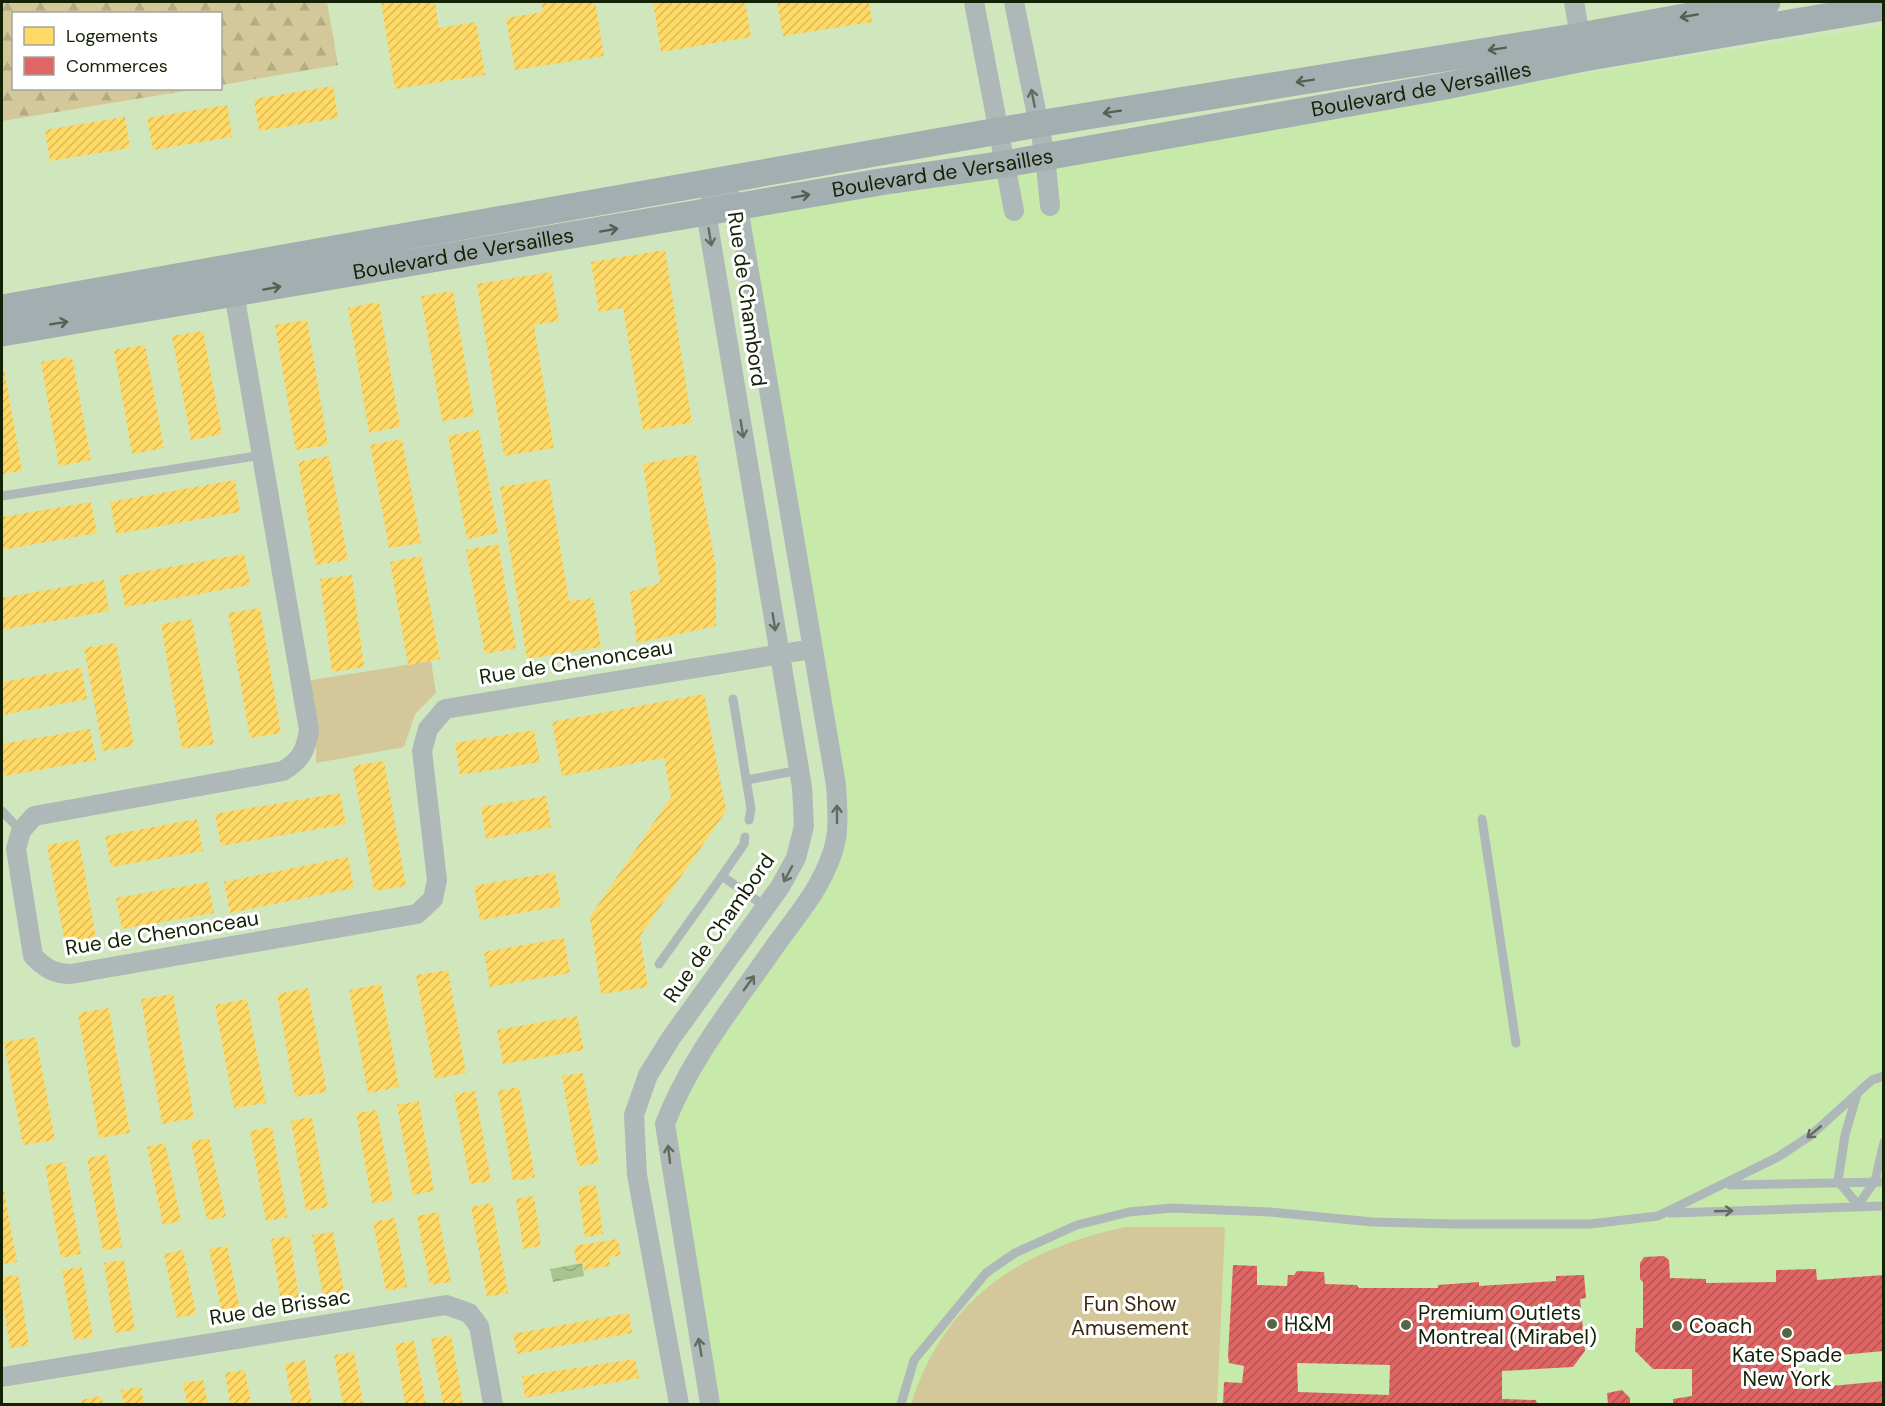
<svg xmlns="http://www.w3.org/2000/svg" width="1885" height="1406" font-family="'DM Sans',sans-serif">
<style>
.built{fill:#c7eaab}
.forest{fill:url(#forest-firs)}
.park{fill:#d4c799}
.water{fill:url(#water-waves)}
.homes{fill:url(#homes-hatch)}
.shops{fill:url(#shops-hatch);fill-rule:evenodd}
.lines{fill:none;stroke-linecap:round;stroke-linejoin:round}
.lane{stroke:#aeb8b9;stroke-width:9}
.street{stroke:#aeb8b9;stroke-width:20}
.secondary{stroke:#a3aeb0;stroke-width:27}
.oneway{stroke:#546052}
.oneway2{stroke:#606c5f}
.poi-dot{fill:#556646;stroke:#fff;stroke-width:2}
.labels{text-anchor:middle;stroke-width:6;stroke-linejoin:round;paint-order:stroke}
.street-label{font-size:21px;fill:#132105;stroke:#fff}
.park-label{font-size:21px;fill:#3b280e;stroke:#fff}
.poi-label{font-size:21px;fill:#132105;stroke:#fff;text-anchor:start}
</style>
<defs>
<pattern id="forest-firs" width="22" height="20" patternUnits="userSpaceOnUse" patternTransform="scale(1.5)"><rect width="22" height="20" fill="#d4c799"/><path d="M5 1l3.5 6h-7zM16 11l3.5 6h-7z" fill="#b5ab82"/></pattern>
<pattern id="water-waves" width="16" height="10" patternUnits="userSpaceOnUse" patternTransform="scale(1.5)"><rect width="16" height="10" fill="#a7c58e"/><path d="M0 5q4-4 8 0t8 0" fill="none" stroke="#8fa979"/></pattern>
<pattern id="homes-hatch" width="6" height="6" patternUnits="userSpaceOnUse" patternTransform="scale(1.5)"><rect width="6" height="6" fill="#ffd966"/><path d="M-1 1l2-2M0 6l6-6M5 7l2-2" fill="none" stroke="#daba57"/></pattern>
<pattern id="shops-hatch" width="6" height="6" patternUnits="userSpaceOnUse" patternTransform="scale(1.5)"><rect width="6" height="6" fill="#e06666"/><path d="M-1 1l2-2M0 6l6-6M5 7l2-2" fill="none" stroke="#b45452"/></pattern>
</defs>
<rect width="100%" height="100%" fill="#d0e7be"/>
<path class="built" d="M1883,26V1404H710L665,1124L825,870L836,785L738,207Z"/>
<path class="forest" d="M2,2H327L338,65L221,85L220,14H14V88L197,89L2,121Z"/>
<g class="park">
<path d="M431,661L436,693L415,714L404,747L316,763V732L306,681Z"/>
<path d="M1125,1227H1225L1217,1404H911C945,1298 1020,1250 1125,1227Z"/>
</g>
<path class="water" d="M582,1263L584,1276L553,1282L550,1269Z"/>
<g class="homes">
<path d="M381,2H435L439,28L476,22L485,75L395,89Z"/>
<path d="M541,2H595L604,56L515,70L506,18L543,12Z"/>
<path d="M653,2H745L751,37L661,52Z"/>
<path d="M777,2H869L872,22L783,36Z"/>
<path d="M333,86L338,118L259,131L254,99Z"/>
<path d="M227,105L232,137L153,150L147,118Z"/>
<path d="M125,117L130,148L50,161L45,130Z"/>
<path d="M665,250L692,423L643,430L623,308L599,312L591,262Z"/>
<path d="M551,272L559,321L534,325L554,448L504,456L477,284Z"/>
<path d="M453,291L474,416L442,421L421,296Z"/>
<path d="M379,302L400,427L369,433L348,308Z"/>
<path d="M307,320L328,445L296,450L275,325Z"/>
<path d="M203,331L222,434L191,440L172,336Z"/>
<path d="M145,345L164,448L132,454L114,350Z"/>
<path d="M72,357L91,460L59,466L41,362Z"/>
<path d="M3,363L22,471L2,474V364Z"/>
<path d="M479,430L498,533L467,539L448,436Z"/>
<path d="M402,439L421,543L389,548L370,445Z"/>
<path d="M696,454L716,568V626L637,643L630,592L660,583L643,464Z"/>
<path d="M329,456L348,560L316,565L298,462Z"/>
<path d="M549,479L569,601L593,598L601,647L527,659L500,487Z"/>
<path d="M235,480L240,512L116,534L110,502Z"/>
<path d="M91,502L97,533L2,550V517Z"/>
<path d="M498,544L516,648L485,654L466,550Z"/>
<path d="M244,554L250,585L125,607L119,576Z"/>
<path d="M421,556L440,659L408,665L390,562Z"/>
<path d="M352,575L364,667L332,672L320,579Z"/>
<path d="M104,580L109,611L2,630V598Z"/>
<path d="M260,608L281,733L250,738L228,613Z"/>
<path d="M192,619L214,744L182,749L161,624Z"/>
<path d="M116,643L134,746L103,751L84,648Z"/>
<path d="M81,668L87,699L2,715V682Z"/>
<path d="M704,694L726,811L640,936L648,987L601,994L590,917L671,797L664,758L562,776L552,722Z"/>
<path d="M90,729L96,760L4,776L2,744Z"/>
<path d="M534,730L540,762L460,775L455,743Z"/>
<path d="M384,761L406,886L374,891L353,766Z"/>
<path d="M340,793L346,824L221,846L215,814Z"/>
<path d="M546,796L551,827L486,839L481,807Z"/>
<path d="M197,819L203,851L111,867L105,836Z"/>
<path d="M79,840L97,943L66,949L47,845Z"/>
<path d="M348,857L354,888L230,913L224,882Z"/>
<path d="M555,872L561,906L480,920L474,886Z"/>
<path d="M208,882L214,913L122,929L116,898Z"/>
<path d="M564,938L570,973L490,987L484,952Z"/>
<path d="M448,970L466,1073L435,1079L416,975Z"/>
<path d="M381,984L399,1087L368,1093L349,990Z"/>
<path d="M308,988L327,1092L295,1097L277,994Z"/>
<path d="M173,994L194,1118L162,1124L141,999Z"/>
<path d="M247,999L266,1103L234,1108L215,1005Z"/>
<path d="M109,1008L130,1133L99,1138L78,1013Z"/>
<path d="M577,1016L584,1050L503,1064L497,1030Z"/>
<path d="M36,1037L55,1140L23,1145L4,1042Z"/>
<path d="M583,1073L599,1163L578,1166L562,1076Z"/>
<path d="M519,1087L535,1177L513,1181L498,1091Z"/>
<path d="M475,1091L491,1181L470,1184L454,1094Z"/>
<path d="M419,1101L434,1191L413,1195L397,1105Z"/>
<path d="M377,1110L393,1200L372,1203L356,1113Z"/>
<path d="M312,1117L328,1207L306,1211L291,1121Z"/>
<path d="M272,1127L287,1217L266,1221L250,1131Z"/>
<path d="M209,1138L226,1217L207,1220L191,1142Z"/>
<path d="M165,1143L181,1221L163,1225L147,1147Z"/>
<path d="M107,1155L122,1247L103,1251L87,1158Z"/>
<path d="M65,1162L81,1254L61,1258L45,1165Z"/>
<path d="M2,1180L17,1262L2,1264Z"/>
<path d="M596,1185L603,1234L585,1237L578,1187Z"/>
<path d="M534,1196L541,1246L523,1249L516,1199Z"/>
<path d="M492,1203L508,1293L487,1297L471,1207Z"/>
<path d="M438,1212L451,1282L430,1285L417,1216Z"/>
<path d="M395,1218L407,1287L386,1291L373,1222Z"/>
<path d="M333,1232L346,1301L325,1305L312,1235Z"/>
<path d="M290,1236L300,1306L282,1309L271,1239Z"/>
<path d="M618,1239L621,1256L609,1257L610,1266L584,1270L583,1262L576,1263L574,1246Z"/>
<path d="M227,1246L240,1310L222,1313L209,1249Z"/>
<path d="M183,1250L196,1314L177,1318L164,1254Z"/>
<path d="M124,1260L135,1330L115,1333L104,1263Z"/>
<path d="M82,1267L93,1337L74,1340L62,1270Z"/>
<path d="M18,1275L29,1345L10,1348L2,1296V1277Z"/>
<path d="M629,1313L632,1333L517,1354L513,1334Z"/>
<path d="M451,1335L463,1404H443L431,1339Z"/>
<path d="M414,1341L426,1404H405L395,1344Z"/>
<path d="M354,1352L363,1404H343L334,1355Z"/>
<path d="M635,1359L639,1378L525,1398L522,1376Z"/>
<path d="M305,1360L312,1404H292L285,1364Z"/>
<path d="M245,1370L251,1404H230L225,1373Z"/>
<path d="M203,1380L208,1404H187L183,1383Z"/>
<path d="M141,1387L144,1404H124L121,1390Z"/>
<path d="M101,1396L103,1404H82L81,1400Z"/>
</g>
<g class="shops">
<path d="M1664,1256L1669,1260L1670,1278L1706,1279V1283L1776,1282V1270L1816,1269L1817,1280L1884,1275V1351L1797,1359L1800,1389L1884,1381V1404H1673V1399L1692,1396V1369H1653L1635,1351L1636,1328H1643V1282L1640,1279V1263L1644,1257Z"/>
<path d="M1233,1265L1257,1266V1285L1287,1286L1288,1275H1294L1297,1271L1324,1272L1325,1284L1357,1285L1359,1288H1438V1285L1479,1282V1286L1556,1281V1276L1584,1275L1586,1298L1580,1299L1585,1351L1573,1367L1502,1371V1399L1536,1400L1537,1404H1223L1224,1382L1242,1383L1244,1366L1229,1363L1228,1356ZM1297,1363L1390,1365L1389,1395L1298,1392Z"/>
<path d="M1622,1390L1630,1398V1404H1608L1607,1393Z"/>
</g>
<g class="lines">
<g class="lane">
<path d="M2,496L262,455"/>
<path d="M733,699L751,809L749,820"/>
<path d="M747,780L800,770"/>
<path d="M2,811L21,831"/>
<path d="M1482,819L1516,1043"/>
<path d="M722,876L744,844L745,837"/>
<path d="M659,964L722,876L766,907"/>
<path d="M1857,1094L1845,1135L1838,1181L1858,1205"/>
<path d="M1730,1185L1884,1182"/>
<path d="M1858,1205L1875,1181L1884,1142"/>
<path d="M1670,1213L1884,1206"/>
<path d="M901,1404L914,1360L986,1273L1015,1253L1077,1225L1129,1212L1172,1208L1270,1212L1372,1222L1454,1224H1590L1658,1216L1778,1157L1810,1136L1872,1080L1884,1076"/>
</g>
<g class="street">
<path d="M974,2L1014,211"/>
<path d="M1014,2L1045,155L1050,206"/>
<path d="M1574,2L1580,36"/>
<path d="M232,281L309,730C306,750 301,760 283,771L34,816L21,831L16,849L33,956C45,968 54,974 71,974L417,914L433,899L437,880L422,751L428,729L445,709L812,649"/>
<path d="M2,1377L446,1305L469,1313L479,1326L493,1404"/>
<path d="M679,1404L637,1175L634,1115L648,1075L671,1038L780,887L796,858L804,826L802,787L706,212L719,181L738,207L836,785C837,802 839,822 836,839C828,880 799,913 775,946C735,1004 690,1058 665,1124L710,1404"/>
</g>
<g class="secondary">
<path d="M2,308L1038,124L1580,36L1767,2"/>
<path id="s1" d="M2,333L880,182L1005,164L1440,87L1584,58L1884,7"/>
</g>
</g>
<defs><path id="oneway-shaft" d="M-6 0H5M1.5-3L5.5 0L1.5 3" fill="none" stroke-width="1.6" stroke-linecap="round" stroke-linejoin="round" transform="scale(1.5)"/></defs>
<g class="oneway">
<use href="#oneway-shaft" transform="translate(1689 16) rotate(170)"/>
<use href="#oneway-shaft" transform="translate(1497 49) rotate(171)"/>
<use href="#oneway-shaft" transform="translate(1305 81) rotate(171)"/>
<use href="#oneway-shaft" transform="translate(1112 112) rotate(171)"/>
<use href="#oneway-shaft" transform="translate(801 196) rotate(-10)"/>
<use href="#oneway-shaft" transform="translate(609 230) rotate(-10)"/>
<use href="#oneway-shaft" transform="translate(272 288) rotate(-10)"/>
<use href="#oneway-shaft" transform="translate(59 323) rotate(-9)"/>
</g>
<g class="oneway2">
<use href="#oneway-shaft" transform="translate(1033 98) rotate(-101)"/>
<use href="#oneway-shaft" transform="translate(710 237) rotate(81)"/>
<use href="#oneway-shaft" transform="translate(742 429) rotate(81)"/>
<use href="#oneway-shaft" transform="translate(774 622) rotate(81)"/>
<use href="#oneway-shaft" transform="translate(837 814) rotate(-90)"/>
<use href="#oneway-shaft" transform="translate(788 874) rotate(118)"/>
<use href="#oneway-shaft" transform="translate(749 983) rotate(-54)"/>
<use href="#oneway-shaft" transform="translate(1814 1132) rotate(140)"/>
<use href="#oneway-shaft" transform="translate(669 1154) rotate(-97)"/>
<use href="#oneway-shaft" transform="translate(1724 1211) rotate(-2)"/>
<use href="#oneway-shaft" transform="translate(700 1347) rotate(-100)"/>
</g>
<g class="poi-dot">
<circle cx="1272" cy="1324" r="6"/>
<circle cx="1406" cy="1325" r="6"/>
<circle cx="1677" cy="1326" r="6"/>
<circle cx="1787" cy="1333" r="6"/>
</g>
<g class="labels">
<g class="street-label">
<text dy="7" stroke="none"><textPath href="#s1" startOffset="1440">Boulevard de Versailles</textPath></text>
<text dy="7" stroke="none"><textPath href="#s1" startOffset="954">Boulevard de Versailles</textPath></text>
<text dy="7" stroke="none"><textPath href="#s1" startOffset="468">Boulevard de Versailles</textPath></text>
<text transform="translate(747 299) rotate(82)" y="7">Rue de Chambord</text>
<text transform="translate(576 662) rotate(-9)" y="7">Rue de Chenonceau</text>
<text transform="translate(719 928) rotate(-55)" y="7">Rue de Chambord</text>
<text transform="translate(162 933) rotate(-9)" y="7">Rue de Chenonceau</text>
<text transform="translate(280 1307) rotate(-9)" y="7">Rue de Brissac</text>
</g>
<g class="park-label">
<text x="1130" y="1311">Fun Show<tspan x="1130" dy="24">Amusement</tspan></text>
</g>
<g class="poi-label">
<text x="1418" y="1320">Premium Outlets<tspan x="1418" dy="24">Montreal (Mirabel)</tspan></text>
<text x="1284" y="1331">H&amp;M</text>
<text x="1689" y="1333">Coach</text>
<text x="1787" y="1362" text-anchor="middle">Kate Spade<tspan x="1787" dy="24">New York</tspan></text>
</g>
</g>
<rect width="1885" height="1406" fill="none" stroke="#132105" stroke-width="6"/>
<rect x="12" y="12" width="210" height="78" fill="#ffffff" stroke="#a1a69b" stroke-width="1.5"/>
<rect x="24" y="27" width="30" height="18" fill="#ffd966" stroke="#a1a69b" stroke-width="1.5"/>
<text x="66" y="42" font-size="18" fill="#132105">Logements</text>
<rect x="24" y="57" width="30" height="18" fill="#e06666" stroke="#a1a69b" stroke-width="1.5"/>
<text x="66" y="72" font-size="18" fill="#132105">Commerces</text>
</svg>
